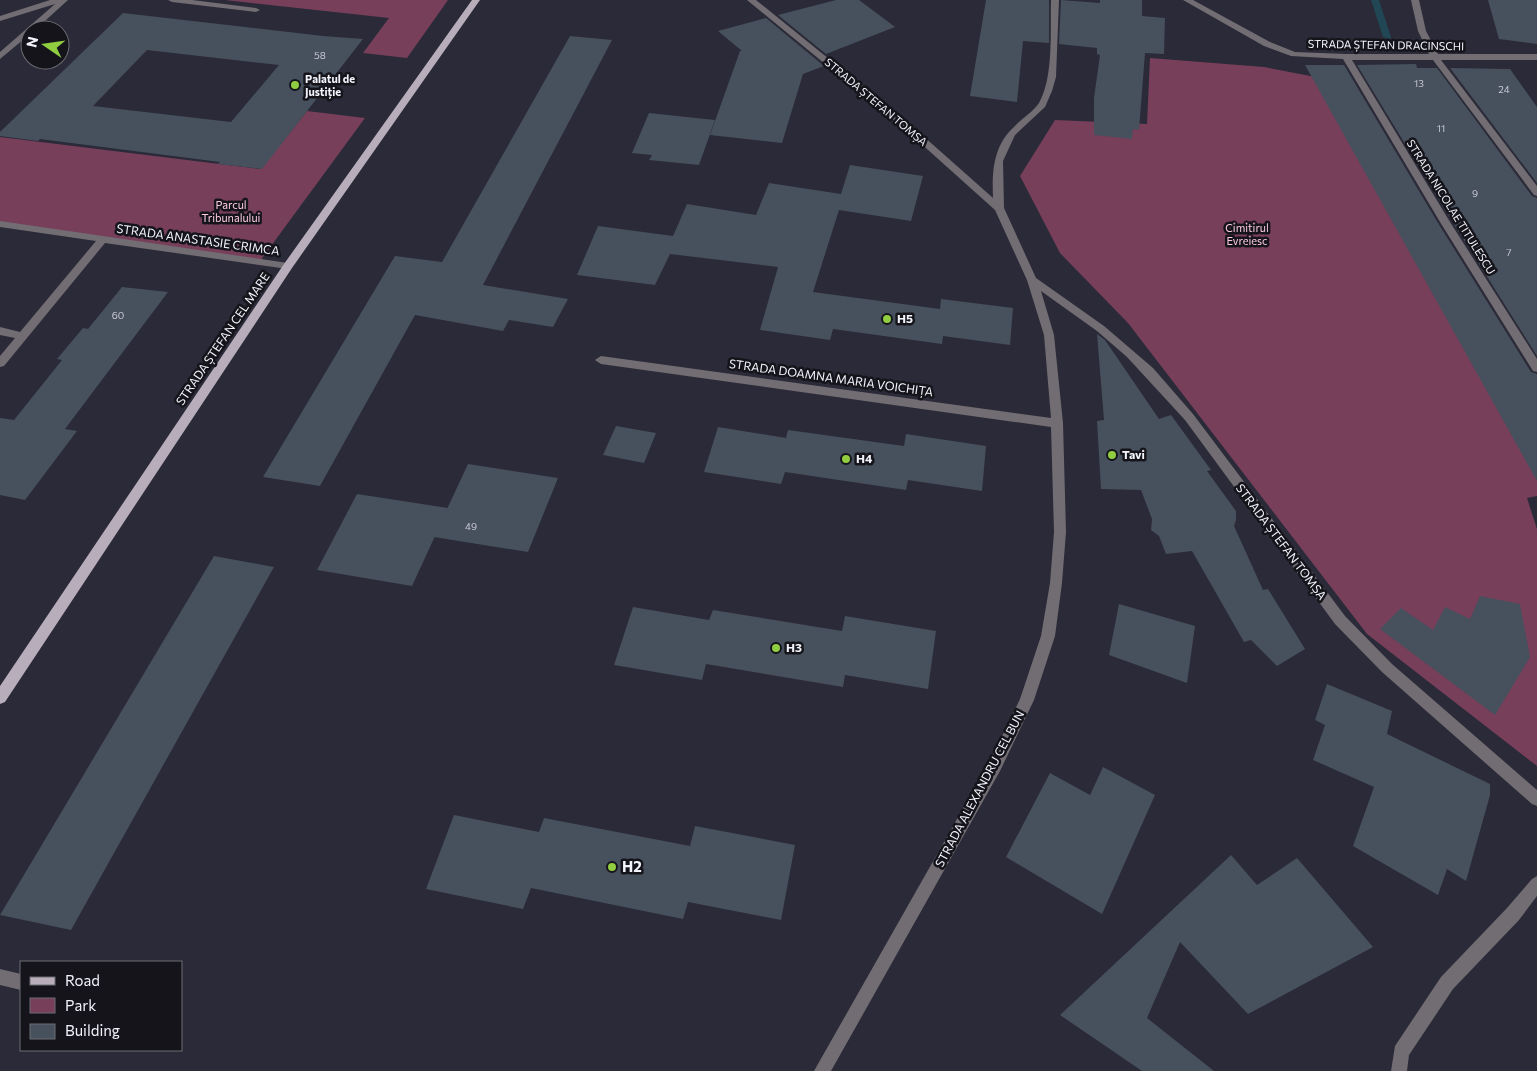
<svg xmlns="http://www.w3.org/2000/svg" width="1537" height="1071" font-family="Commissioner,sans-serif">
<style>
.green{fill:#773f5a}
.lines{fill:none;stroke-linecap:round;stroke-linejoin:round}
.stream{fill:#214654;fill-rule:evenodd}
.building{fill:#47505d;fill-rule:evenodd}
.minor{fill:#726d73;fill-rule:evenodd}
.major{fill:#b8adba;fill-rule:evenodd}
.poi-dot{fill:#90cd40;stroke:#14141a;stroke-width:2}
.labels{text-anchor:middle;stroke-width:5;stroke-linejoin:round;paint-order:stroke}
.number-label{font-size:10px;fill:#c8cad4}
.far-street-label{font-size:11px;fill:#f3f3fc;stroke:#14141a}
.far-poi-label{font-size:11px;font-weight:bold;fill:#f3f3fc;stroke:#14141a;text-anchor:start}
.far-park-label{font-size:11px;fill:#fccbe0;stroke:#14141a}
.street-label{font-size:12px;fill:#f3f3fc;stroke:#14141a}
.poi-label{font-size:12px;font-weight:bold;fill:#f3f3fc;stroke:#14141a;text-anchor:start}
.near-poi-label{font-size:15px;font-weight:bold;fill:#f3f3fc;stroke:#14141a;text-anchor:start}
</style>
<rect width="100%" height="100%" fill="#2b2a38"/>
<g class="green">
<path d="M225,0H448L407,58L363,53L389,18Z"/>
<path d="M1150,58L1264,67L1326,79L1537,431V496L1527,498L1537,529V766L1367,634L1128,323L1060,253L1020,176L1055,120L1147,124Z"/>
<path d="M307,111L365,118L260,261L0,223V137L261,169Z"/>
</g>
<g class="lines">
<path class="stream" d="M1371,0H1379L1391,37L1390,39L1383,37Z"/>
</g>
<g class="building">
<path d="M836,0H859L895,27L826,54L778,15Z"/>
<path d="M986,0H1049V43L1023,41L1017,102L970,96Z"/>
<path d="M1061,0L1100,3V0H1142V16L1165,18L1164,54L1145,53L1139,130L1133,129L1132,139L1094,135V98L1100,55L1097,54V48L1059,44Z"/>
<path d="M1488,0H1537V44L1499,39Z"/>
<path d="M123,13L323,36L363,39L262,169L218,164L220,162L40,139L38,141L0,136V132ZM147,50L279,65L231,122L93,106Z"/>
<path d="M766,18L824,66L803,74L782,143L710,135L740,51H742L718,31Z"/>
<path d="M570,36L612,40L483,285L568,299L553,327L509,320L503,331L415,315L320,486L263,477L395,256L442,262Z"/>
<path d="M1416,64L1417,68H1437L1532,196L1537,198V356L1452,221L1357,65Z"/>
<path d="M1305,65H1344L1438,223L1531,372L1537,374V481Z"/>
<path d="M1450,68L1510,69L1537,107V183Z"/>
<path d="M649,113L715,120L699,165L649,160L652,155L632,153Z"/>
<path d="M850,165L923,176L911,221L839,210L813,292L940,309L941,299L1013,308L1010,345L943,336L942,344L833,329L830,340L760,330L778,267L670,254L655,285L577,275L598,226L673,236L687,204L756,215L769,183L841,194Z"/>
<path d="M122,287L168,292L65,429L77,431L25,500L0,495V418L14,420L62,360L57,359L83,328L88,329Z"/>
<path d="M1097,334L1105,340L1159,419L1171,415L1211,470L1207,471L1236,511V520L1234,526L1263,590L1268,589L1305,649L1277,666L1251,640L1244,642L1192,551L1166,554L1159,536L1151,530L1152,519L1141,490L1101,489L1097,421L1104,420Z"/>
<path d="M616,426L656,433L644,463L603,455Z"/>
<path d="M718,427L786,438L788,430L904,446L906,434L986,446L982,491L908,480L906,490L785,472L781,484L704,472Z"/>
<path d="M468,464L558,478L528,552L434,537Z"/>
<path d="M357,494L448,508L412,586L317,570Z"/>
<path d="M214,556L274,567L71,930L0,915Z"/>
<path d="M1480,596L1520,604L1530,657L1495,715L1380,629L1401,608L1433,630L1445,607L1470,619Z"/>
<path d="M1119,604L1195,626L1187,683L1109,655Z"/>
<path d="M633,607L709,620L713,610L842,631L845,616L936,631L928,689L845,675L843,687L706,664L702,680L614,665Z"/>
<path d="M1327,684L1392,711L1387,734L1490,784V795L1466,881L1447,869L1438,895L1353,846L1374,787L1313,760L1325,725L1315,720Z"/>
<path d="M1103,767L1155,795L1102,914L1006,857L1050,773L1090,795Z"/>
<path d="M454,815L539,832L544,818L690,846L695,826L795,845L781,920L688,902L683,919L531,888L523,909L426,889Z"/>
<path d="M1231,855L1257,885L1297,858L1373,947L1248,1014L1180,942L1147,1018L1214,1071H1142L1060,1015Z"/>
</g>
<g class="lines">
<g class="minor">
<path d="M50,0H68L35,30H30V34L0,59V52L55,4L0,21V16Z"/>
<path d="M168,0H192L256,8L260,10L256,12L172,2Z"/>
<path d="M747,0H756L913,127L993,198C992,172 993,146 1014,127C1021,119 1033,112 1039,103C1054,77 1050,30 1051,0H1059L1056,77L1052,91L1045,107L1015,135L1003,161L1004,208L1036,278L1104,326L1153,368L1193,414L1345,616L1392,664L1537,790V806L1532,804L1382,672L1335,624L1185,420L1127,357L1097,331L1041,291L1054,335L1063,423L1066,532L1062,583L1055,636L1034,700L1000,771L831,1071H814L990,761L1020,699L1041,636L1050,583L1054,532L1051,427L601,364L595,360L601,356L1051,418L1044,335L1027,280L995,210L907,131Z"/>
<path d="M1183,0H1193L1270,42L1295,52L1346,54H1429L1418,31L1411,0H1419L1426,31L1438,54H1537V60H1441L1537,186V196L1534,195L1433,60H1352L1450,222L1537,359V372L1533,371L1440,222L1343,59L1291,56L1264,46Z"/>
<path d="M0,221L288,263L293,266L288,269L105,243L4,366L0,367V356L15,338L0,335V327L20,332L96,241L0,227Z"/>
<path d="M1537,876V896L1519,920L1453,989L1409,1055L1407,1071H1391L1395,1046L1441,977L1507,908L1532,879Z"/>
<path d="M0,969L21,974V990L0,985Z"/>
</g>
<path class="major" d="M472,0H480L292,268L5,702L0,704V686L284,264Z"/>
</g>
<g class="poi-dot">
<circle cx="295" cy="85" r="5"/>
<circle cx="887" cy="319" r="5"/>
<circle cx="1112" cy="455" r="5"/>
<circle cx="846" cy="459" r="5"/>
<circle cx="776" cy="648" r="5"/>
<circle cx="612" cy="867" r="5"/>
</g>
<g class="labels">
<g class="number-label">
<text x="320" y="59">58</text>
<text x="1419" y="87">13</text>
<text x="1504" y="93">24</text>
<text x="1441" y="132">11</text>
<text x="1475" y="197">9</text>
<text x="1509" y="256">7</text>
<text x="118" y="319">60</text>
<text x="471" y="530">49</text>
</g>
<g class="far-street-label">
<text transform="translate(1386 45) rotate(1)" y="4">STRADA ȘTEFAN DRACINSCHI</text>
<text transform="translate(876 102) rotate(40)" y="4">STRADA ȘTEFAN TOMȘA</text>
<text transform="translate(1451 207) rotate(58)" y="4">STRADA NICOLAE TITULESCU</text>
</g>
<g class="far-poi-label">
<text x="305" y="83">Palatul de<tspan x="305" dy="13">Justiție</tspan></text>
</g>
<g class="far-park-label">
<text x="231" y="209">Parcul<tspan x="231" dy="13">Tribunalului</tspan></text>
<text x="1247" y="232">Cimitirul<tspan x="1247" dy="13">Evreiesc</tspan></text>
</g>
<g class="street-label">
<text transform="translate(198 240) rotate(8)" y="4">STRADA ANASTASIE CRIMCA</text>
<text transform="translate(223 339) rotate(-56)" y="4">STRADA ȘTEFAN CEL MARE</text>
<text transform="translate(831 378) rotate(8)" y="4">STRADA DOAMNA MARIA VOICHIȚA</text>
<text transform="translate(1281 542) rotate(53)" y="4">STRADA ȘTEFAN TOMȘA</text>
<text transform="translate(980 789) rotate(-62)" y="4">STRADA ALEXANDRU CEL BUN</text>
</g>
<g class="poi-label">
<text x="897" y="323">H5</text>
<text x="1122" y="459">Tavi</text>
<text x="856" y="463">H4</text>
<text x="786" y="652">H3</text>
</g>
<g class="near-poi-label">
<text x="622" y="872">H2</text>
</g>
</g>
<rect x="20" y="961" width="162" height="90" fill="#14141a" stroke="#6d6d74"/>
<rect x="30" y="977" width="25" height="8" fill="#b8adba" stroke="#6d6d74"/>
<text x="65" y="986" font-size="15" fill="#f3f3fc">Road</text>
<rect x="30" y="998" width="25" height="15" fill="#773f5a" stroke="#6d6d74"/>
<text x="65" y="1011" font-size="15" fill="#f3f3fc">Park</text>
<rect x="30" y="1024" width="25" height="15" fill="#47505d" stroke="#6d6d74"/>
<text x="65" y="1036" font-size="15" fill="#f3f3fc">Building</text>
<g transform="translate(45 45) rotate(283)"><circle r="24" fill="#14141a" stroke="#6d6d74"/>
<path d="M0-4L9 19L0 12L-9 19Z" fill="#90cd40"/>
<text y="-8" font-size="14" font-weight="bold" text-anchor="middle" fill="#f3f3fc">N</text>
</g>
</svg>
